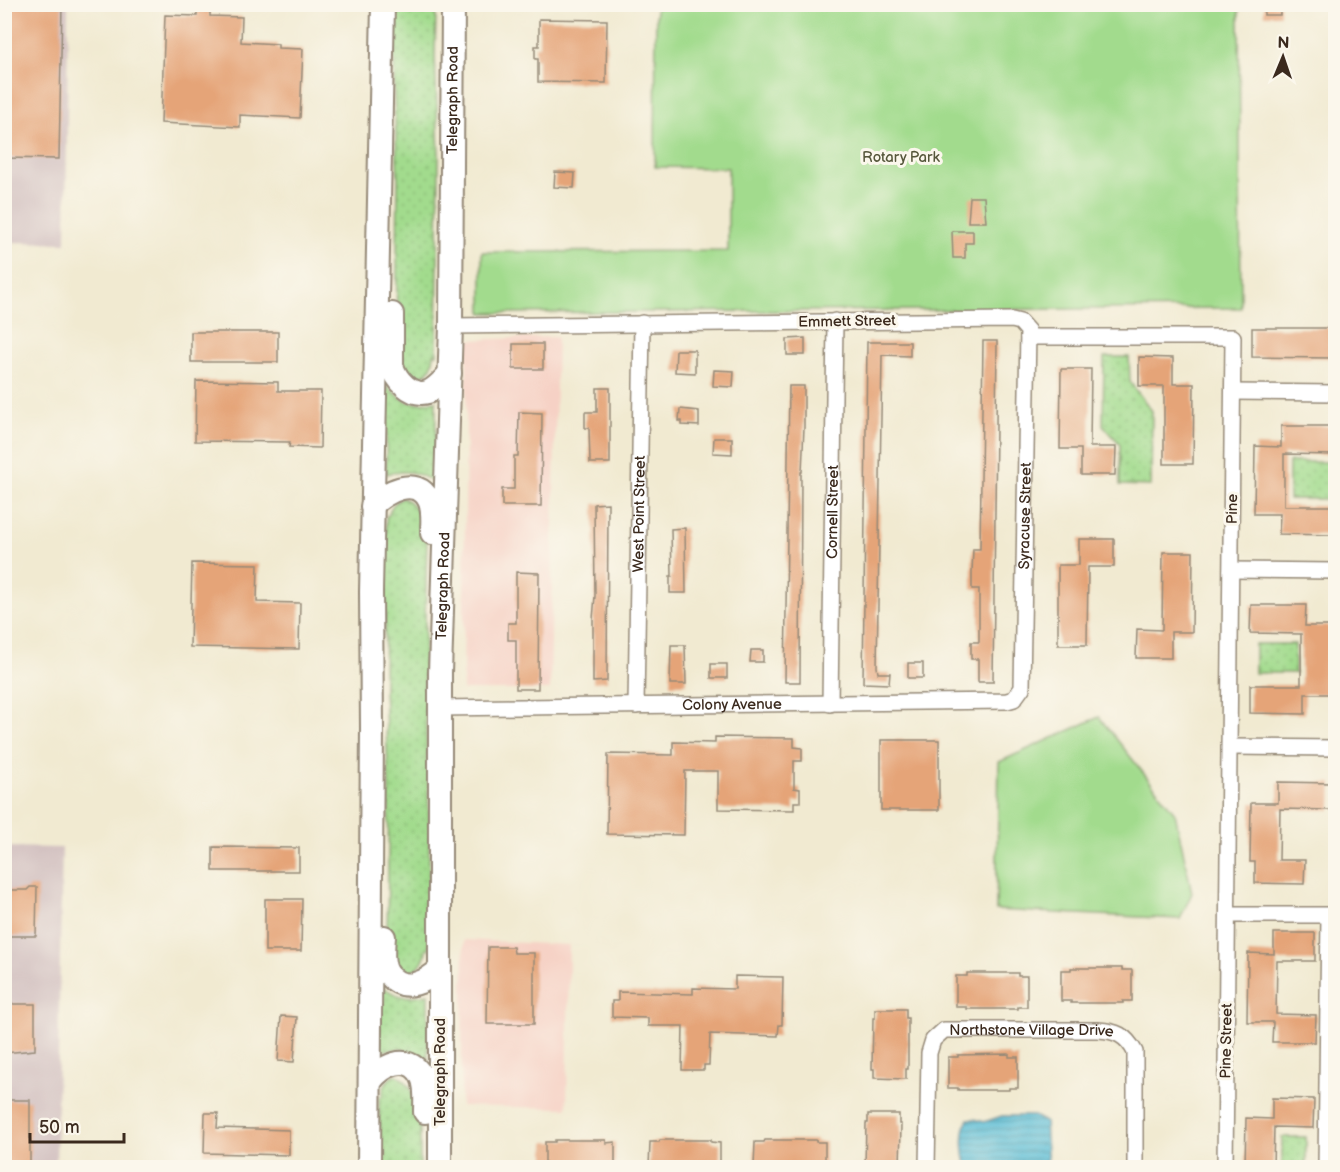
<svg xmlns="http://www.w3.org/2000/svg" width="1340" height="1172" font-family="'Balsamiq Sans',sans-serif">
<style>
.built{fill:#f6d1c5}
.industrial{fill:#d1bfbf}
.grass{fill:url(#grass-dots);stroke:#6e8256;stroke-width:1.5}
.green{fill:#a2db8d;stroke:#6e8256;stroke-width:1.5}
.water{fill:url(#water-rules);stroke:#49737a;stroke-width:1.5}
.building{fill:#e5a478}
.lines{fill:none;stroke-linecap:round;stroke-linejoin:round}
.street-casing{stroke:#968a78;stroke-width:18}
.primary-casing{stroke:#968a78;stroke-width:26}
.street{stroke:#fff;stroke-width:15}
.primary{stroke:#fff;stroke-width:22}
.labels{text-anchor:middle;stroke-width:6;stroke-linejoin:round;paint-order:stroke}
.street-label{font-size:15px;fill:#3b2a1e;stroke:#fbf7ec}
.park-label{font-size:15px;fill:#55563a;stroke:#fbf7ec}
</style>
<defs>
<pattern id="grass-dots" width="8" height="8" patternUnits="userSpaceOnUse" patternTransform="scale(1.5)"><rect width="8" height="8" fill="#a2db8d"/><path d="M2 2h.1M6 6h.1" fill="none" stroke="#8cbc79" stroke-width="1.8" stroke-linecap="round"/></pattern>
<pattern id="water-rules" width="6" height="5" patternUnits="userSpaceOnUse" patternTransform="scale(1.5)"><rect width="6" height="5" fill="#57bcd5"/><path d="M0 2.5h6" fill="none" stroke="#4999ac"/></pattern>
</defs>
<rect width="100%" height="100%" fill="#fbf7ec"/>
<filter id="ink" filterUnits="userSpaceOnUse"><feTurbulence type="fractalNoise" baseFrequency=".0167" numOctaves="2"/><feDisplacementMap in="SourceGraphic" scale="12" xChannelSelector="R" yChannelSelector="G"/><feConvolveMatrix kernelMatrix="1 2 1 2 8 2 1 2 1" color-interpolation-filters="sRGB"/></filter>
<filter id="wash" filterUnits="userSpaceOnUse"><feTurbulence type="fractalNoise" baseFrequency=".008" numOctaves="4" result="noise"/><feDisplacementMap in="SourceGraphic" scale="24" xChannelSelector="R" yChannelSelector="G"/><feGaussianBlur stdDeviation="1.35" result="paint"/><feColorMatrix in="noise" values="0 0 0 0 0 0 0 0 0 0 0 0 0 0 0 0 0 1.4 0 .05"/><feComposite in="paint" operator="in"/></filter>
<g filter="url(#wash)">
<rect width="100%" height="100%" fill="#f1ead1"/>
<g class="built">
<path d="M557,337L550,690H463L467,340Z"/>
<path d="M464,940L569,945L567,1108L461,1106Z"/>
</g>
<g class="industrial">
<path d="M5,5H68L66,243L5,242Z"/>
<path d="M5,847L62,848L56,1167L5,1168Z"/>
</g>
<g class="grass">
<path d="M395,5H436L435,57L439,156L437,354H434C433,366 430,375 416,377L405,367L396,344L398,181L394,95Z"/>
<path d="M1104,357H1129L1130,382L1152,411L1151,486L1120,485V444L1103,425Z"/>
<path d="M387,386C407,405 410,405 436,401L435,484C419,471 406,470 386,474Z"/>
<rect x="1289" y="462" width="46" height="37"/>
<path d="M403,498C417,505 422,518 427,533L424,673L429,816V949H426C425,961 420,969 408,972L396,961L387,940L389,788L384,690L386,516L389,515C391,506 394,502 403,498Z"/>
<rect x="1255" y="644" width="40" height="29"/>
<path d="M380,985C399,999 406,998 428,994V1062C409,1047 402,1047 379,1052Z"/>
<path d="M395,1075C410,1080 413,1094 417,1108H420V1167H379V1097H382C384,1087 385,1080 395,1075Z"/>
<rect x="1282" y="1137" width="24" height="30"/>
</g>
<g class="green">
<path d="M656,5H1239L1241,308L482,313V252L728,251V168L655,167Z"/>
<path d="M1099,717L1175,813L1192,893L1180,919L996,910L999,762Z"/>
</g>
<path class="water" d="M1002,1116H1034L1045,1122L1048,1167H967C963,1154 961,1132 968,1119H975L984,1122Z"/>
<g id="blocks">
<g class="building">
<path d="M4,4H62L59,159L4,158Z"/>
<rect x="1264" y="4" width="16" height="11"/>
<path d="M197,8H210V16L242,17L241,42L278,44V48L303,49L300,118L240,115V127L161,123L165,15L197,16Z"/>
<path d="M539,19L607,20L606,83L538,82V59H535V46H539Z"/>
<path d="M555,172L575,173L574,188L554,187Z"/>
<path d="M970,197H984L986,222H968Z"/>
<path d="M952,231H973V243H965V258H953Z"/>
<path d="M1252,328H1335V358L1252,357Z"/>
<rect x="191" y="332" width="87" height="30"/>
<path d="M805,338V355H787V339Z"/>
<path d="M983,341H997L993,682H978V659H971V642H979V589H972V572L973,549H980Z"/>
<path d="M867,342H910V356L882,355L877,667L878,673H890L889,684L863,683Z"/>
<rect x="513" y="344" width="30" height="25"/>
<path d="M676,350H695V373L675,372Z"/>
<path d="M1139,357L1173,358V384H1194L1193,464H1164V386H1139Z"/>
<path d="M1061,369H1091L1090,447H1116L1115,475H1081V449H1060Z"/>
<path d="M714,370L734,371L733,387L713,386Z"/>
<path d="M196,381L278,382V391H321L320,448L289,447L290,442L195,441Z"/>
<path d="M789,386H804V427L802,472H801L800,682H785Z"/>
<path d="M597,388H610V463H590L589,428H585V412H597Z"/>
<path d="M680,409L699,411V426L682,425V421H679Z"/>
<path d="M519,412L542,413L541,506H502V489H514V456H518Z"/>
<path d="M1281,426H1335V455L1284,454V506H1334V535L1279,534L1280,514H1254L1255,446L1281,447Z"/>
<path d="M714,438H732V454L713,453Z"/>
<path d="M608,503L607,681L593,682V619L595,596L594,504Z"/>
<path d="M685,528L686,593H670V576H672L671,529Z"/>
<path d="M1079,539H1114V567H1088L1087,645H1058V565H1079Z"/>
<path d="M1163,552H1193L1192,632H1171V658H1136L1137,629L1162,630Z"/>
<path d="M192,563L258,564L257,602L300,603L299,649L190,647Z"/>
<path d="M516,572L539,573L538,689H516V640H508V623H516Z"/>
<path d="M1251,605H1306L1305,626H1332L1331,694H1305V714L1250,713V685H1301V634L1250,633Z"/>
<path d="M671,645H685L686,684H670Z"/>
<path d="M751,650H763V662H750Z"/>
<rect x="908" y="663" width="15" height="15"/>
<rect x="711" y="664" width="16" height="14"/>
<path d="M715,737L794,738V747L802,748V761H794V788L800,789V802H794V810L718,809V771H685L684,835L607,834L608,754L673,755V742L715,743Z"/>
<rect x="881" y="740" width="58" height="70"/>
<path d="M1278,782L1332,783L1331,810L1280,809L1279,860H1305L1304,884L1255,883V862H1250L1251,803H1278Z"/>
<path d="M213,847L299,848V871H213Z"/>
<path d="M30,887H37L36,936H4V890H27Z"/>
<path d="M265,899H302L301,951H265Z"/>
<path d="M1274,933H1315V961H1277L1276,1014L1316,1015L1315,1042H1272L1273,1022H1247L1248,953L1274,954Z"/>
<path d="M488,947H513L514,953H534V1024H487Z"/>
<path d="M1071,968H1122V970H1132V1001H1123V1003H1071V1001H1061V970H1071Z"/>
<path d="M967,973H1018V976H1027V1007H1018V1009H967V1007H956V976H967Z"/>
<path d="M735,976L783,977L782,1025H779L778,1036L710,1034L709,1065H704V1070H682L683,1026H648V1018L612,1017V1001H618V992L693,994V988L735,989Z"/>
<path d="M4,1004H35V1050L4,1053Z"/>
<path d="M875,1009H906V1018H908V1069H906V1079L874,1078V1069H872L873,1018H875Z"/>
<path d="M281,1016L297,1017L294,1062L278,1061Z"/>
<path d="M1009,1054V1057H1018V1088H1009V1090H958V1088H948V1057H958V1055Z"/>
<path d="M1272,1098L1314,1099L1313,1128L1274,1127L1273,1167H1245L1246,1118L1272,1119Z"/>
<rect x="4" y="1100" width="26" height="67"/>
<path d="M205,1113H218L217,1128L289,1130V1155L204,1153Z"/>
<path d="M868,1114H899V1124H901L900,1167H865L866,1123H868Z"/>
<path d="M555,1140H606V1143L615,1142V1167H545V1142H555Z"/>
<path d="M660,1140H711V1142L720,1143V1167H649L650,1142H659Z"/>
<path d="M765,1140H816V1142H825V1167H754L755,1142H764Z"/>
</g>
</g>
</g>
<g filter="url(#ink)">
<use href="#blocks" fill-opacity="0" stroke="#968a78" stroke-width="1.5"/>
<g class="lines">
<g class="street-casing">
<g id="street">
<path d="M1028,337H1233L1225,1168"/>
<path d="M1233,392L1336,393"/>
<path d="M1231,570L1336,571"/>
<path id="s1" d="M830,704L835,321"/>
<path id="s2" d="M636,706L642,323"/>
<path id="s3" d="M440,708L1007,701L1014,699L1022,688L1028,331L1020,322L1012,320L451,326"/>
<path d="M1230,747L1336,748"/>
<path d="M1228,915H1336"/>
<path id="s4" d="M927,1168L929,1053L933,1040L944,1030H1098C1116,1031 1126,1035 1135,1052V1168"/>
<path d="M1326,1168L1329,915"/>
</g>
</g>
<g class="primary-casing">
<g id="primary">
<path d="M392,314V365C396,380 411,397 428,392C437,388 443,380 450,373"/>
<path d="M372,506C384,492 417,475 429,500C434,510 432,522 432,533"/>
<path d="M384,937C383,949 381,966 389,975C405,994 427,981 440,969"/>
<path d="M370,1082C381,1066 408,1052 421,1075C427,1085 425,1100 425,1112"/>
<path d="M369,1168L372,728L371,592L383,4"/>
<path id="s5" d="M440,1168V673L451,326L453,4"/>
</g>
</g>
<use href="#street" class="street"/>
<use href="#primary" class="primary"/>
</g>
</g>
<g class="labels">
<g class="street-label">
<text dy="5" stroke="none"><textPath href="#s5" startOffset="1068">Telegraph Road</textPath></text>
<text transform="translate(847 321) rotate(-1)" y="5">Emmett Street</text>
<text transform="translate(1232 509) rotate(-89)" y="5">Pine</text>
<text dy="5" stroke="none"><textPath href="#s1" startOffset="192">Cornell Street</textPath></text>
<text dy="5" stroke="none"><textPath href="#s2" startOffset="192">West Point Street</textPath></text>
<text dy="5" stroke="none"><textPath href="#s3" startOffset="760">Syracuse Street</textPath></text>
<text dy="5" stroke="none"><textPath href="#s5" startOffset="582">Telegraph Road</textPath></text>
<text dy="5" stroke="none"><textPath href="#s3" startOffset="292">Colony Avenue</textPath></text>
<text dy="5" stroke="none"><textPath href="#s4" startOffset="231">Northstone Village Drive</textPath></text>
<text transform="translate(1226 1041) rotate(-89)" y="5">Pine Street</text>
<text transform="translate(440 1072) rotate(-90)" y="5">Telegraph Road</text>
</g>
<g class="park-label">
<text x="901" y="162">Rotary Park</text>
</g>
</g>
<rect width="1340" height="1172" fill="none" stroke="#fbf7ec" stroke-width="24"/>
<g transform="translate(1283 57) rotate(2)" stroke="#fbf7ec" stroke-width="4.5" paint-order="stroke">
<path d="M0-4.5L10 22L0 15L-10 22Z" fill="#3b2a1e"/>
<text y="-9" font-size="16" font-weight="bold" text-anchor="middle" fill="#3b2a1e">N</text>
</g>
<path d="M30 1133v9h94v-9" fill="none" stroke="#3b2a1e" stroke-width="3"/>
<text x="39" y="1133" font-size="18" fill="#3b2a1e" stroke="#fbf7ec" stroke-width="4.5" paint-order="stroke">50 m</text>
</svg>
